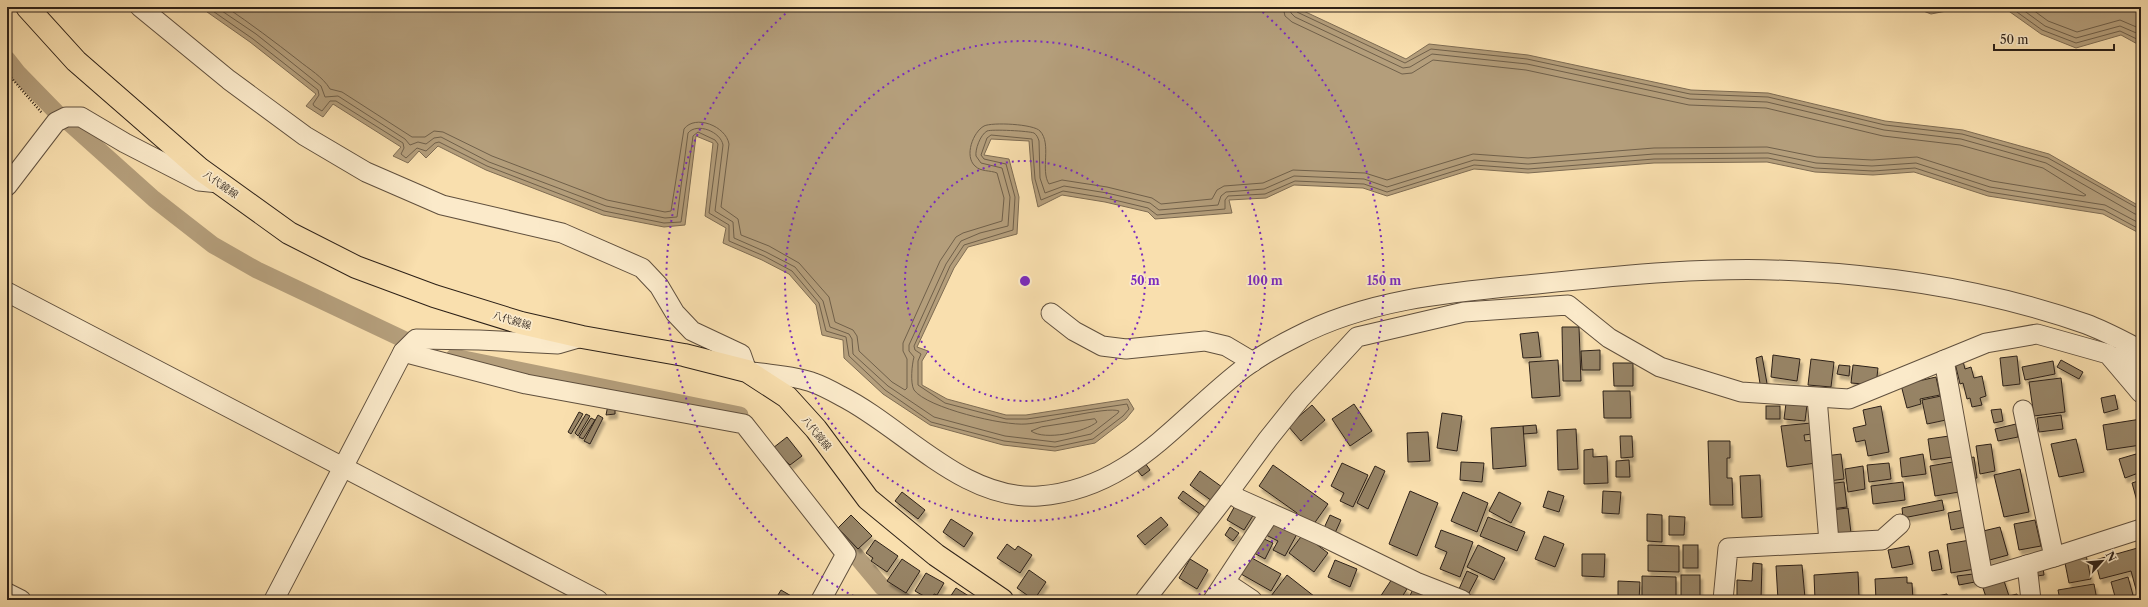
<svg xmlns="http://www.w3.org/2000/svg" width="2148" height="607" font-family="'Libre Caslon Text','Noto Serif JP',serif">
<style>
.water{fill:#b49e7b;stroke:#7e6c53}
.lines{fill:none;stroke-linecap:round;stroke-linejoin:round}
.shore{stroke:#70604a;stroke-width:1}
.canal{stroke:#b49e7b;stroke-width:17}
.building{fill:#978466;stroke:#2d2118;filter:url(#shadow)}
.minor-casing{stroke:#60503e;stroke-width:21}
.major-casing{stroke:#2d2118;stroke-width:24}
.path{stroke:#2d2118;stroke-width:2.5;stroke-dasharray:1 2;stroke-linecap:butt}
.minor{stroke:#fbeaca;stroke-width:19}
.major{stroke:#f9dfae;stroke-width:22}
.ring{fill:none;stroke:#7b2cbf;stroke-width:2;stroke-dasharray:2 4}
.labels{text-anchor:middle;stroke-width:3.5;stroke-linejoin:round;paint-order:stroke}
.street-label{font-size:10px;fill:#2d2118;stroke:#fbeaca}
.centre{fill:#7b2cbf;stroke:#fbeaca;stroke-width:2}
.ring-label{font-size:12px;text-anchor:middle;font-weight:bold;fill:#7b2cbf;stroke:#fbeaca;stroke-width:3.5;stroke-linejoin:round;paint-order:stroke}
</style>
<defs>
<filter id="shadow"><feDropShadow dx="2.5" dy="4.5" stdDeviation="1" flood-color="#0004"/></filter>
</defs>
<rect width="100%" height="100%" fill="#f9dfae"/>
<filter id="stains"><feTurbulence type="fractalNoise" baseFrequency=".005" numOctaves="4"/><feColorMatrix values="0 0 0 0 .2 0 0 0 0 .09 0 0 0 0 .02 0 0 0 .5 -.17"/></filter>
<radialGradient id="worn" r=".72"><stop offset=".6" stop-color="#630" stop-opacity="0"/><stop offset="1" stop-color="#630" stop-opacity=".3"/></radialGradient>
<g class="water">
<path d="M200,7H1295L1406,59L1429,44L1528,55L1691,90L1768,93L1885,121L1963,130L2049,154L2141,207V234L2103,214L1988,196L1914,172L1873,175L1815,172L1767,162L1654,163L1528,173L1474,169L1387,196L1363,188L1294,185L1266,198L1229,200L1232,213L1155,219L1148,212L1105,202L1062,195L1038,207L1032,180L1029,141L991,139L984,155L1009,159L1019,197L1017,234L968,247L954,268L917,347L928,351L922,361V385L947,399L1006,415H1026L1128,399L1134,409L1126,419L1095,443L1055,451L1003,445L930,425L883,394L844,358L843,340L822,335L816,305L789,274L762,260L723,243L726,228L705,216L713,143L696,136L685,225L664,227L603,215L486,170L438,146L426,158L419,151L408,163L393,156L401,147L333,104L323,117L306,106L316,94L250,42Z"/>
<path d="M1913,7H1967L1931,14Z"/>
<path d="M2003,7H2141V46L2121,35L2076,48L2041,34Z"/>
</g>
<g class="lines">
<g class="shore">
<path d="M207,7L253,39L318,90L319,95L313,104L314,106L322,111L330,101H336L403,143L404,148L401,154L406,158L417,148L426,151L435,143L439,142L487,166L604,211L664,223L681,222L693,136L698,132L715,140L718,144L709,213L729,225V241L764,256L792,271L819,303L826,331L846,337L849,356L885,390L931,422L1004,441L1055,447L1093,439L1123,416L1129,409L1127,404L1027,419H1006L945,403L918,385V361L921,354L915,350L914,346L950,266L964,245L1013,230L1015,197L1006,164L984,159L981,155L987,138L991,135L1032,139L1035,179L1041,200L1063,191L1106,198L1148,208L1157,215L1225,209V200L1228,196L1265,194L1295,181L1364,184L1387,192L1474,165L1528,169L1654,159L1768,158L1815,168L1873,171L1915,168L1989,192L2104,210L2141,230"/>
<path d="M216,7L256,34L321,86L325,97L338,96L405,139L410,145L418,142L426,144L434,138L441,137L489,162L606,206L665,218L677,217L688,133C697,122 721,132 723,145L715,211L733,222L734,238L766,252L795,267L823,301L830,327L849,334L852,339L853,354L888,386L934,417L1005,436L1055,442L1091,434L1118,413L1119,411C1107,406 1044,423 1026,424C1004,426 927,408 914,390C910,383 912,364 914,357L909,351V345L946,264L961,241L980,233L1008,226L1010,197L1002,168L981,163L976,156C975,150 980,135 987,131C992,129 1029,131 1034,133C1037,135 1038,138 1039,141L1040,178L1045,193L1064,186L1107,193L1150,203L1159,210L1218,205L1221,196L1226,192L1264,189L1294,176L1364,179L1387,187L1474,160L1528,164L1654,154L1768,153L1816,163L1872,166L1916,163L1990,187L2105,205L2141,224"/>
<path d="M226,7C251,24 275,42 298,60C309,69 323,77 330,89L342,92L412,137H425L434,131L443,132L492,156L607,200L665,212L671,211L684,129C695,114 726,126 729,144L721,207L738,219L741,235L769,246L799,263L829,297L835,322L853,330L857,336L859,351L892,382L905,390L907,388V359L903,351V343L940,261L956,237L963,233L1002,221L1004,198L997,173C990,170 981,172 975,166C964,156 973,132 984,126C992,122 1034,124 1040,131C1052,144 1040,170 1049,184L1062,180L1107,187L1152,198L1161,204L1212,199L1217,190L1224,186L1263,183L1293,170L1365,173L1387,180L1473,154L1528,158L1654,148L1767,147L1817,157L1872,160L1917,157L1992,181L2084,196L2086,195L2043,168L1960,145L1883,136L1766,108L1689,105L1526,70L1433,60L1412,73L1402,74L1292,22L1285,16L1283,7"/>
<path d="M1289,7L1291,13L1295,17L1403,68L1410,67L1432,54L1527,64L1690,99L1767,102L1884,130L1961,139L2046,163L2135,214L2141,215"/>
<path d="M1294,7L1297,12L1405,63L1431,49L1527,59L1690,94L1768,97L1885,125L1962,134L2048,158L2141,210"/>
<path d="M2010,7L2042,30L2076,43L2120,31L2141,41"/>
<path d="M2019,7L2045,26L2076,38L2120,26L2141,35"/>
<path d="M2029,7L2048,21L2077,32L2120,20L2141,29"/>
<path d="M1095,419L1097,422C1085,432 1045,441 1031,431L1041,427Z"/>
</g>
<g class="canal">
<path d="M7,59L18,73L59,115"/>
<path d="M68,122L154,199L213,245L257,270L405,340"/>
<path d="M454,357L740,415"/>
<path d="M841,538L882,587L903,600"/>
</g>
</g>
<g class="building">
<path d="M1562,327H1579L1581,381H1563Z"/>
<path d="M1538,332L1541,357L1523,358L1520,334Z"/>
<path d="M1600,350V370H1582L1581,351Z"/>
<path d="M1773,355L1800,359L1797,381L1771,377Z"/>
<path d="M1762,356L1768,389L1761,390L1756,358Z"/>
<path d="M2017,356L2020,384L2003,386L2000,358Z"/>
<path d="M1811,359L1834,362L1831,387L1808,385Z"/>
<path d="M1558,360L1560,396L1532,398L1529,362Z"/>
<path d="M2061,360L2083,372L2079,379L2057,367Z"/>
<path d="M1963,361L1965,369L1971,367L1974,378L1982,376L1986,396L1980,398L1982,405L1972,407L1970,398L1967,399L1963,383L1960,384L1955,363Z"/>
<path d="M2053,361L2055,374L2025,380L2022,367Z"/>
<path d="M1613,363H1633V386H1614Z"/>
<path d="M1839,365L1850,366L1849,376L1837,374Z"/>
<path d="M1853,365L1878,368L1876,385L1851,383Z"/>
<path d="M1936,377L1940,395L1920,399L1921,404L1907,408L1901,385Z"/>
<path d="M2061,378L2065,412L2034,416L2029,382Z"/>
<path d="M1603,391H1630L1631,418H1604Z"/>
<path d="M2115,395L2118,409L2104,413L2101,398Z"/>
<path d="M1941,396L1946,420L1927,424L1922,400Z"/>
<path d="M1786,403L1807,405L1805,421L1784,419Z"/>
<path d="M1354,404L1372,431L1350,446L1332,419Z"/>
<path d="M608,405L615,408V414L606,415Z"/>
<path d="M1312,405L1325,420L1301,441L1288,426Z"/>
<rect x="1766" y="406" width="14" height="13"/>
<path d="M1881,406L1889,452L1868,456L1865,440L1856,442L1853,428L1866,425L1863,410Z"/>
<path d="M2001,409L2003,421L1994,423L1991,410Z"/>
<path d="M579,412L583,414L571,434L568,432Z"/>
<path d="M1442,413L1462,416L1457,451L1437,448Z"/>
<path d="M586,414L590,416L578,436L575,433Z"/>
<path d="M598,415L603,418L590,444L584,441Z"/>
<path d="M2061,415L2063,429L2039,432L2037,418Z"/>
<path d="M591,418L595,420L583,439L579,437Z"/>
<path d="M2141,419V445L2107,450L2103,425Z"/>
<path d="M1811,423L1812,434L1804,435L1805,441L1813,440L1816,463L1787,467L1781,426Z"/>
<path d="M2016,424L2018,437L1998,441L1995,429Z"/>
<path d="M1536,425L1537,433L1523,434V426Z"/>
<path d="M1523,426L1526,466L1493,469L1491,428Z"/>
<path d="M1576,429L1578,469L1558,470L1557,430Z"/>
<path d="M1428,432L1430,461L1408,462L1407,433Z"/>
<path d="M1620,436H1632L1633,457L1621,458Z"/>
<path d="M1949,436L1952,457L1931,460L1928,439Z"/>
<path d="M787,437L802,456L790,465L773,448Z"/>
<path d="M2076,439L2084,472L2059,477L2051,444Z"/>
<path d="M1708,441H1730V458H1727V478H1732L1733,505H1710Z"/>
<path d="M1991,444L1995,471L1980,474L1976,446Z"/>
<path d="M1593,449V457L1607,456L1608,483L1584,484V450Z"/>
<path d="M1841,454L1844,479L1829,481L1825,456Z"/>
<path d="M1923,454L1926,474L1902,477L1900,458Z"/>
<path d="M2136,454L2141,472L2125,478L2119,459Z"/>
<path d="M1974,457L1977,478L1966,479L1963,459Z"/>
<path d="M1629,460L1630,477H1616V461Z"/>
<path d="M1461,462L1484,463L1482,482L1460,480Z"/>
<path d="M1953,462L1959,492L1935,496L1930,466Z"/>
<path d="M1145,463L1150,470L1142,476L1137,470Z"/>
<path d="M1342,463L1368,475L1353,507L1340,501L1344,493L1331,486Z"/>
<path d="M1889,463L1891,479L1869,482L1867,465Z"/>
<path d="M1273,465L1328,504L1311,528L1295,517L1297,513L1259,486Z"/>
<path d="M1375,466L1385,471L1368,509L1357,503Z"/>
<path d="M1863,466L1865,489L1848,492L1845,469Z"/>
<path d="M2020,469L2029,512L2004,517L1994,475Z"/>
<path d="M1200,471L1222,487L1212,501L1190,485Z"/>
<path d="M1760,475L1762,517L1742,518L1740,476Z"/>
<path d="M2141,480V512H2140L2132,483Z"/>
<path d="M1844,482L1847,507L1831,509L1827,484Z"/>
<path d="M1903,482L1905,500L1873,504L1871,486Z"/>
<path d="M1183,491L1205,507L1200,514L1178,498Z"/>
<path d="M1410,491L1438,503L1417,556L1389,544Z"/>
<path d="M1548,491L1564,496L1559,512L1543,507Z"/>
<path d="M1603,491L1621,492L1619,514L1602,513Z"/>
<path d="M902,492L925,510L918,519L895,501Z"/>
<path d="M1463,492L1488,503L1477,532L1451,521Z"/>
<path d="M1499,492L1521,503L1511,523L1489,511Z"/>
<path d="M1942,500L1944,510L1903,518L1902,508Z"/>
<path d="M1236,504L1254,514L1244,530L1227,520Z"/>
<path d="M1848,508L1851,533L1834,535L1831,510Z"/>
<path d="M1963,510L1966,527L1951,530L1948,513Z"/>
<path d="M1647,514L1662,515V542L1647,541Z"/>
<path d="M851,515L872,536L858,549L838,528Z"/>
<path d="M1330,515L1341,520L1335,533L1324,528Z"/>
<path d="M1669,516L1685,517L1684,535H1669Z"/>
<path d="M1161,517L1168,525L1145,545L1137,536Z"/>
<path d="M1488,517L1525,532L1517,551L1480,536Z"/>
<path d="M951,519L973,533L964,547L943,532Z"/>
<path d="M1271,520L1297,534L1285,556L1273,550L1278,541L1264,534Z"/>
<path d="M2035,520L2041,546L2019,550L2014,524Z"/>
<path d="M1230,527L1239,533L1233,541L1225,535Z"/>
<path d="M2000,527L2008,555L1986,561L1979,532Z"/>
<path d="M1441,530L1473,542L1460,577L1440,569L1447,552L1435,547Z"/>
<path d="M1303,534L1328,553L1314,572L1289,553Z"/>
<path d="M1544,536L1564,544L1555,567L1535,559Z"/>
<path d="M1262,538L1273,543L1265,559L1254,553Z"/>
<path d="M875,540L898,556L887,572L871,561L873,558L866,553Z"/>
<path d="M1970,540L1975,569L1951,573L1947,544Z"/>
<path d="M1007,544L1015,550L1018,546L1032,555L1020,573L997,558Z"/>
<path d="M1478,545L1505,558L1494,580L1467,567Z"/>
<path d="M1648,545L1679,546V572L1648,571Z"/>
<rect x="1683" y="545" width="15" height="23"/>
<path d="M1909,546L1913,564L1892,568L1888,550Z"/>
<path d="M2141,547V592L2137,593L2131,571L2100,579L2095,560Z"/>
<path d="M1938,550L1942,569L1932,571L1929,552Z"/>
<path d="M1582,554H1605L1604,577L1582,576Z"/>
<path d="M2086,555L2091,579L2069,583L2064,558Z"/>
<path d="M1250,557L1281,574L1271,591L1241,574Z"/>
<path d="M902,559L920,571L906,593L887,581Z"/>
<path d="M1190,559L1208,570L1197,589L1179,578Z"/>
<path d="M1335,560L1357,569L1350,587L1328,577Z"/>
<path d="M1753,563L1762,564L1761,600H1737V580L1752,581Z"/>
<path d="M1802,565L1805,598L1778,600L1776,566Z"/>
<path d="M2043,568L2044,575L2037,576L2036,569Z"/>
<path d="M1029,570L1046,582L1034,600L1017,588Z"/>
<path d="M1467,571L1478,576L1469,593L1459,589Z"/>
<path d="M1858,572L1859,597L1815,600L1814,575Z"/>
<path d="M926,573L944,583L937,595L934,594L931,600L915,591Z"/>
<path d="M1973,574L1975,582L1959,585L1957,576Z"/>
<path d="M1287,575L1319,600H1268Z"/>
<rect x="1681" y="575" width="19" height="25"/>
<path d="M2002,575L2009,596L2017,594L2019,600H1987L1981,582Z"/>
<path d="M1642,576L1676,577V600H1642Z"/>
<path d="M1907,577V583H1912L1913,600H1876L1875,579Z"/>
<path d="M2128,577L2133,595L2116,600L2111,582Z"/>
<path d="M1392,579L1407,589L1400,600H1378Z"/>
<path d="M1618,581L1640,582L1639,600L1618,599Z"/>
<path d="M2094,584L2097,600H2060L2058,590Z"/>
<path d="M956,588L975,600H948Z"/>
<path d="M1413,589L1437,600H1408Z"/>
<path d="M781,590L798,600H775Z"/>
<path d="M1947,594L1949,600H1927V598Z"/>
</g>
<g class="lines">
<g class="minor-casing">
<g id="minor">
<path d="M140,7L229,80L305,136L366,172L442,205L562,233L642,268L659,286L675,313L692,331L741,354L747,371C769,375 794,375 814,383C823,386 832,391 841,396C903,427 963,501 1039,496C1131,489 1176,420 1244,368C1260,356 1278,346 1296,337C1370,298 1455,292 1537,284C1623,275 1712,266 1799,271C1896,276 1995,292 2086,324C2105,331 2123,341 2141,350"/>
<path d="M7,186L56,122L66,117H81L125,143L199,181L219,183"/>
<path d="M7,292L598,600"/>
<path d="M1051,313L1074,331L1102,346L1126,349L1205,341L1226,346L1253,362"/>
<path d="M403,352L526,384L744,424L846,554L821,600"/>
<path d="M2115,357L2141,370"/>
<path d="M1944,360L1983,578L2054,557L2141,529"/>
<path d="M1817,398L1829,542"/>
<path d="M2023,410L2054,557"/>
<path d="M1229,492L1268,439L1300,399L1357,337L1464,312L1568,305L1609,338L1660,367L1741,392L1849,399L1986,343L2037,334L2108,354L2141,393"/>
<path d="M2027,565L2031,600"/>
<path d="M1225,582L1252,600"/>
<path d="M7,593L21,600"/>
<path d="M274,600L403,352L416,339L479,340L558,344L582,337"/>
<path d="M1145,600L1229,492L1239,499L1324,537L1416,582L1462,600"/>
<path d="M1213,600L1270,513"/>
<path d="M1723,600L1728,548L1882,540L1900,524"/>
</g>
</g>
<g class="major-casing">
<path id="major" d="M27,7L76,61L200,169L289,233L356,267L434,296L521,323L582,337L684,355L747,371L787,397L816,429L868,499L936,555L1002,600"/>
</g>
<path class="path" d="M7,73L42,113"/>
<use href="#minor" class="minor"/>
<use href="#major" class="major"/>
</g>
<g class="ring">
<circle cx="1025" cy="281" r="120"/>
<circle cx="1025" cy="281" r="240"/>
<path d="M859 599A359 359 0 0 1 792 8M1258 8A359 359 0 0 1 1191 599"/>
</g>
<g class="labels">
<g class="street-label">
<text transform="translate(221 184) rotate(35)" y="4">八代鏡線</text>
<text transform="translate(512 320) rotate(16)" y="4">八代鏡線</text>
<text transform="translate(817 433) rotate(51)" y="4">八代鏡線</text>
</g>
</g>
<circle cx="1025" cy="281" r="6" class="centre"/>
<g class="ring-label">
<text x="1145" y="285">50 m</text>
<text x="1265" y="285">100 m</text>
<text x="1384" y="285">150 m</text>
</g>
<rect width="2148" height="607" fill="none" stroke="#f9dfae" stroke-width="24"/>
<rect x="8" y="8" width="2132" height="591" fill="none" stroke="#2d2118" stroke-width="2"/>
<rect x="12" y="12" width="2124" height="583" fill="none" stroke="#2d2118"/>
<g transform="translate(2102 561) rotate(63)" stroke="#fbeaca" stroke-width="3" paint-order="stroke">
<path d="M0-3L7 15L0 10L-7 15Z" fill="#2d2118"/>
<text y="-6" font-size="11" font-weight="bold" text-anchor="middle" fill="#2d2118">N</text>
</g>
<path d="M1994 44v6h120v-6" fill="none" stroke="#2d2118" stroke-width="2"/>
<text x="2000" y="44" font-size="12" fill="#2d2118" stroke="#fbeaca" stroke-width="3" paint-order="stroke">50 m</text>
<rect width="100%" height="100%" filter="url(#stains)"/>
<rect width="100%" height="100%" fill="url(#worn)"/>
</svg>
